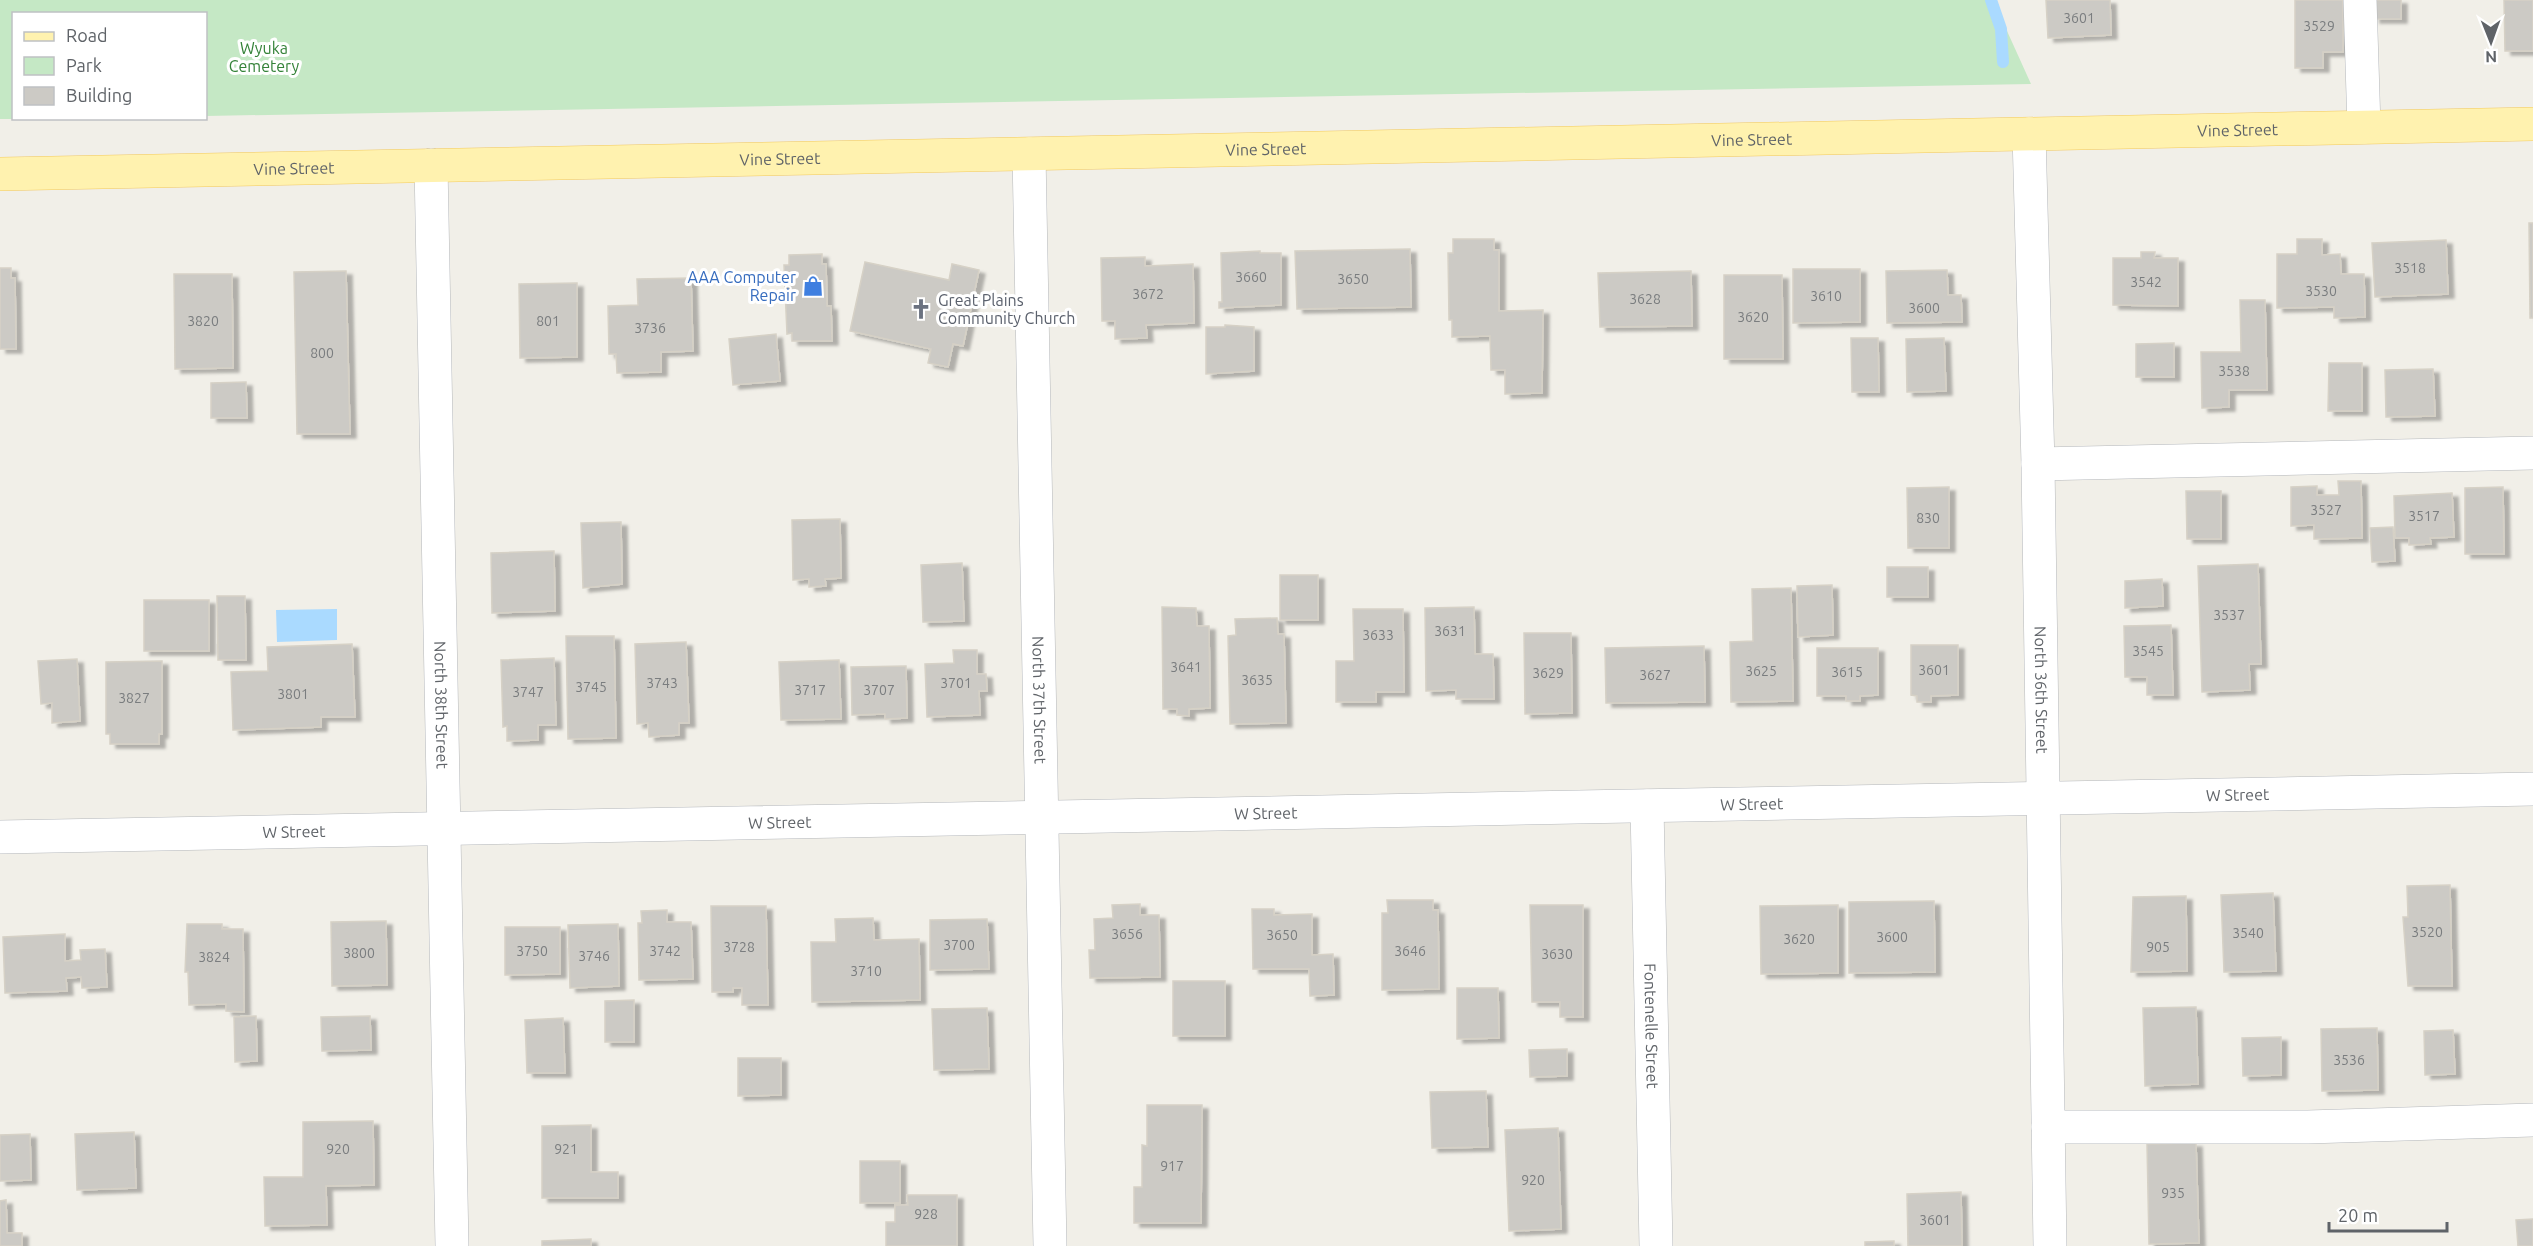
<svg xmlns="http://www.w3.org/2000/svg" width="2533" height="1246" font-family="Ubuntu,sans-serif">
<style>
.green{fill:#c5e8c5}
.water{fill:#aadaff}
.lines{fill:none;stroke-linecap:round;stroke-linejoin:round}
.stream{stroke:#aadaff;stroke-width:12}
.building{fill:#cccac5;stroke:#d6d1c6;stroke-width:1.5;filter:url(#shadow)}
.minor-casing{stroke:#b5b8bc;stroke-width:34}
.major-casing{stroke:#f2c960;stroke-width:34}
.minor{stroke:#fff;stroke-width:33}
.major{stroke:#fff2af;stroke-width:33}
.labels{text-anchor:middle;stroke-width:6;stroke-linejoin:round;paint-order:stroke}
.number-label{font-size:14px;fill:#7a7d7f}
.park-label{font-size:16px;fill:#348238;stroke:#fff}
.street-label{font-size:16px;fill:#5f6368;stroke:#fff}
.shop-label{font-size:16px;fill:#366cbe;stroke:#fff;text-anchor:end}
.worship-label{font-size:16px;fill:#5b616d;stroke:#fff;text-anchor:start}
</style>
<defs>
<filter id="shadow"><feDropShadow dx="6" dy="4" stdDeviation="1.5" flood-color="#0004"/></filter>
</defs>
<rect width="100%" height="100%" fill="#f1efe8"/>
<path class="green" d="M0,0H1993L2031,84L206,116V14H14V118L45,119H0Z"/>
<path class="water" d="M337,609V640L277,642L276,610Z"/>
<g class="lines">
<path class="stream" d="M1991,0L2001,29L2003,62"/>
</g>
<g class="building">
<path d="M2046,0H2110L2111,35L2048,38Z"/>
<path d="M2295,0H2343V52H2323V68H2295Z"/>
<rect x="2374" y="0" width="27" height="19"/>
<path d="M2504,0H2533V51H2505Z"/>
<path d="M2529,223H2533V318H2530Z"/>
<path d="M1453,239H1494V250H1499V311L1543,310L1542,393L1505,394V370H1491L1490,336L1452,337V320H1449L1448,253H1453Z"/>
<path d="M2297,239H2322V255L2340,254L2341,274H2364L2365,317L2334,318V307L2277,308V254H2297Z"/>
<path d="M2446,240L2448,294L2375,297L2372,243Z"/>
<path d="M1410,249L1411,307L1297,309L1295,251Z"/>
<path d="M1260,251V253H1281V305L1219,308V302H1222L1221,253Z"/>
<path d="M2141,252H2155L2154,258H2178V306L2113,305V258H2141Z"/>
<path d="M822,254V264H826L827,306H831L832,341H792V333L787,334L784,265H789V255Z"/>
<path d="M1145,257V266L1193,264L1194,323L1146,325L1147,338L1115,339V321H1102L1101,258Z"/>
<path d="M865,262L949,280L952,264L979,270L963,346L953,344L948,367L928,363L931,349L850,331Z"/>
<path d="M0,268H11V278H15L16,349H0Z"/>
<path d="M1793,269H1860V322L1793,323Z"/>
<path d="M1947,270L1948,295H1961L1962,322L1887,323L1886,271Z"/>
<path d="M346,271L350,434H297L294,272Z"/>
<path d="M1691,271L1692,326L1600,327L1598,273Z"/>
<path d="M174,274H232L233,368L175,369Z"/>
<path d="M1724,275H1782L1783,359H1724Z"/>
<path d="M691,278L693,351L661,352V372L617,373L616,354H609L608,306L638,305L637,279Z"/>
<path d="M577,283V357L520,358L519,284Z"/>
<path d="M2240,300H2265L2267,390H2229V407L2202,408L2201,352H2241Z"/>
<path d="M1225,325L1254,327V371L1206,374V327H1225Z"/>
<path d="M776,334L780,381L733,385L729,339Z"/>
<path d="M1851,338H1878L1879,392H1852Z"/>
<path d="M1944,338L1946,391L1907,392L1906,339Z"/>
<path d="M2174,343V377H2136V344Z"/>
<path d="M2329,363H2362V411H2328Z"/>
<path d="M2433,369L2435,416L2386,417L2385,370Z"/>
<path d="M246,382L247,418H211V383Z"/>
<path d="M2338,481H2361L2362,538L2314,539V525L2291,526V487L2317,486V495H2339Z"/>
<path d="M1949,487V548H1908L1907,488Z"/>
<path d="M2503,487L2504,554H2465V488Z"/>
<path d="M2186,491H2221V539H2187Z"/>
<path d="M2452,493L2454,537L2430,538L2431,544L2409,545V538H2395L2394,496Z"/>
<path d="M840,519L841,578L825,579L826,586L809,587V579L793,580L792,520Z"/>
<path d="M621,522L622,584L583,588L581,523Z"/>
<path d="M2393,527L2395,561L2372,562L2370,528Z"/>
<path d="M554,551L555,611L492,613L491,553Z"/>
<path d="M962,563L964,621L923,622L921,565Z"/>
<path d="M2258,564L2261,664H2249L2250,690L2202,692L2198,566Z"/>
<rect x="1887" y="567" width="41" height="30"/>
<rect x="1280" y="575" width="38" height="45"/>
<path d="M2162,579L2163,606L2125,608V581Z"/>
<path d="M1832,585L1833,635L1798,637L1797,586Z"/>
<path d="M1791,588L1793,701L1731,702L1730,642L1753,641L1752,589Z"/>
<path d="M217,596H245L246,660H218Z"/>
<rect x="144" y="600" width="65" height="51"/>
<path d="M1162,607L1196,608L1197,626H1209L1210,708L1189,709V716L1177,715V709H1163Z"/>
<path d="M1474,607L1475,654H1493L1494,699H1456V690L1426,691L1425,608Z"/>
<path d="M1353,609H1403L1404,692H1376V702H1336V661H1354Z"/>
<path d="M1277,618L1278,634H1284L1286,723L1230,724L1228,636L1236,635L1235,619Z"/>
<path d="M2171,625L2173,695H2147V677H2125L2124,626Z"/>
<path d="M1524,633H1571L1572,713L1525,714Z"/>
<path d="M566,636H614L616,738L568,739Z"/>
<path d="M686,642L689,723H679V735L649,737L648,723L637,724L635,644Z"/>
<path d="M352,644L355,717H321V727L233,730L231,672L268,671L267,647Z"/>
<path d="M1911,645H1958V695L1931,696V702H1917V696L1911,695Z"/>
<path d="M1704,646L1705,702L1606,703L1605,648Z"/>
<path d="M1817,648H1878V695L1860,696V701H1846V696H1817Z"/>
<path d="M953,650H977V674H986L987,691H979L980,715L927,717L925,664L954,663Z"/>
<path d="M554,658L556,725H538V740L507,741V726L503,727L501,660Z"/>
<path d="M77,659L80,721L52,723V703L41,704L38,661Z"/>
<path d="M839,660L841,719L781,720L779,662Z"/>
<path d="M162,661V734H159V744H110V734H106V662Z"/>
<path d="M906,666L907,718L885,719V714L852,715L851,667Z"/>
<path d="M2450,885L2452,986H2408L2403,917H2408L2407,886Z"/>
<path d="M2273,893L2276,971L2224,972L2221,895Z"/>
<path d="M2186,896L2187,971L2131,972L2133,897Z"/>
<path d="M1387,900H1433V910H1438L1439,989L1382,990V913H1388Z"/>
<path d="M1934,901L1935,972L1849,973V902Z"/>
<path d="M1140,904V915H1159L1160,977L1090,978L1089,950H1095L1094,919L1113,918L1112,905Z"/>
<path d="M1530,905H1583V1017H1560V1002H1532Z"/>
<path d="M1838,905V973L1761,974L1760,906Z"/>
<path d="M711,906H766L768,1005H742V988H733V992H712Z"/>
<path d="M1252,909H1274V915L1312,914V955L1333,954L1334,995L1310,996L1309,969H1253Z"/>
<path d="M667,910V922H691L693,979L639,980L638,923H642L641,911Z"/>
<path d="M873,918L874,940L919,939L920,1000L812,1002L811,942H836L835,919Z"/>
<path d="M987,919L989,969L930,970V920Z"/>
<path d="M386,921L387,985L332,986L331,922Z"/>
<path d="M187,924H222V929H243L244,1012L226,1011V1004L189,1005L188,972H185Z"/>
<path d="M618,924L619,986L570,988L568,925Z"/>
<path d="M505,927H560V974L505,975Z"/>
<path d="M65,934V961L81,960L80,950L105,949L107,987L82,988L81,977L66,978L67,991L5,993L3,937Z"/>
<rect x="1173" y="981" width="52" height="55"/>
<path d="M1457,988H1498L1499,1038L1457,1039Z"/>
<path d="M634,1000V1042H605V1001Z"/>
<path d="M2196,1007L2198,1084L2145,1086L2143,1008Z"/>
<path d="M987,1008L989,1069L934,1070L932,1009Z"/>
<path d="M256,1016L257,1061L235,1062L234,1017Z"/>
<path d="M370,1016L371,1050L322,1051L321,1017Z"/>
<path d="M563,1018L565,1073H527L525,1020Z"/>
<path d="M2377,1028L2378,1090L2322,1091L2321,1029Z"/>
<path d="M2453,1030L2455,1074L2425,1075L2424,1031Z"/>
<path d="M2281,1037V1075L2243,1076L2242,1038Z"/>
<path d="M1567,1049V1076L1530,1077L1529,1050Z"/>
<path d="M738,1058H781V1095L738,1096Z"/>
<path d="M1486,1091L1488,1147L1432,1148L1430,1092Z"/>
<path d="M1147,1105H1202L1201,1223H1134V1187H1142V1145L1147,1146Z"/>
<path d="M373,1121L374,1185L326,1186L327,1225L265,1226L264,1177H303V1122Z"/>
<path d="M591,1125V1172H618V1198H542V1126Z"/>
<path d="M1558,1128L1561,1229L1509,1231L1505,1130Z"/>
<path d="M134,1132L136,1188L77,1190L75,1134Z"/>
<path d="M30,1134L31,1180L0,1181V1135Z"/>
<path d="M2196,1143L2199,1243L2149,1244L2147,1144Z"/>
<rect x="860" y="1161" width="40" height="42"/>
<path d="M1961,1192L1962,1246H1908L1907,1194Z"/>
<path d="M907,1195H957V1246H886V1222H895V1205H908Z"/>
<path d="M6,1200L7,1233H22V1246H0V1201Z"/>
<path d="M2533,1219V1246H2518L2516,1220Z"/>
<path d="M591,1239V1246H542V1241Z"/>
<path d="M1894,1241V1246H1865V1242Z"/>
</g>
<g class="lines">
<g class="minor-casing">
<g id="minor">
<path d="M2360,0L2364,127"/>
<path id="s1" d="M2029,134L2038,464L2050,1246"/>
<path id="s2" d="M1029,154L1050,1246"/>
<path id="s3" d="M431,165L452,1246"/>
<path d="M2038,464L2533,453"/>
<path id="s4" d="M1647,806L1656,1246"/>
<path id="s5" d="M0,837L2533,789"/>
<path d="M2048,1127H2308L2533,1120"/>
</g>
</g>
<g class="major-casing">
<g id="major">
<path id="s6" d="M0,174L2533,124"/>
</g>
</g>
<use href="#minor" class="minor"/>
<use href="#major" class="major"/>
</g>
<defs>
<g id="shop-bare" transform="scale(1.62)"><path d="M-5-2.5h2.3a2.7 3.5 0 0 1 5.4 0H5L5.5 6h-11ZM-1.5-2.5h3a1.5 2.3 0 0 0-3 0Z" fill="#3f7fe0" stroke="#fff" stroke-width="2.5" paint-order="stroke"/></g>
<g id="church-bare" transform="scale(1.62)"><path d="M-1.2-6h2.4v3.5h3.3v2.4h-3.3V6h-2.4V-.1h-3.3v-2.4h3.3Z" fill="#6b7280" stroke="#fff" stroke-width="2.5" paint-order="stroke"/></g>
</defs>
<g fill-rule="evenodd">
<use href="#shop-bare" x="813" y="286"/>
<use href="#church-bare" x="921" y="309"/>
</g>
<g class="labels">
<g class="number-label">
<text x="2079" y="23">3601</text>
<text x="2319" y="31">3529</text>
<text x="2410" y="273">3518</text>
<text x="1251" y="282">3660</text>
<text x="1353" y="284">3650</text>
<text x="2146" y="287">3542</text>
<text x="2321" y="296">3530</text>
<text x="1148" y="299">3672</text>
<text x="1826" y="301">3610</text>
<text x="1645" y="304">3628</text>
<text x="1924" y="313">3600</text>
<text x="1753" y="322">3620</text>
<text x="203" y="326">3820</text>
<text x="548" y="326">801</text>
<text x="650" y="333">3736</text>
<text x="322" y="358">800</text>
<text x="2234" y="376">3538</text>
<text x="2326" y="515">3527</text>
<text x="2424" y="521">3517</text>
<text x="1928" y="523">830</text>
<text x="2229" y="620">3537</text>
<text x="1450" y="636">3631</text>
<text x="1378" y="640">3633</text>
<text x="2148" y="656">3545</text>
<text x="1186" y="672">3641</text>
<text x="1934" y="675">3601</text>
<text x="1761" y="676">3625</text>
<text x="1847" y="677">3615</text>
<text x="1548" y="678">3629</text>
<text x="1655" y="680">3627</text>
<text x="1257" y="685">3635</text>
<text x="662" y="688">3743</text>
<text x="956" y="688">3701</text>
<text x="591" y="692">3745</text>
<text x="810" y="695">3717</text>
<text x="879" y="695">3707</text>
<text x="528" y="697">3747</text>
<text x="293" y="699">3801</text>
<text x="134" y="703">3827</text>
<text x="2427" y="937">3520</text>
<text x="2248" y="938">3540</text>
<text x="1127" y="939">3656</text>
<text x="1282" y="940">3650</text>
<text x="1892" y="942">3600</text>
<text x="1799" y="944">3620</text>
<text x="959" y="950">3700</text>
<text x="739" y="952">3728</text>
<text x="2158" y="952">905</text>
<text x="532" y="956">3750</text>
<text x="665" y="956">3742</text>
<text x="1410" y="956">3646</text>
<text x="359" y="958">3800</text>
<text x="1557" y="959">3630</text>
<text x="594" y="961">3746</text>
<text x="214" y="962">3824</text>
<text x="866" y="976">3710</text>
<text x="2349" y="1065">3536</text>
<text x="338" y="1154">920</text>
<text x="566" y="1154">921</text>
<text x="1172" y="1171">917</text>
<text x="1533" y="1185">920</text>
<text x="2173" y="1198">935</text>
<text x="926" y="1219">928</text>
<text x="1935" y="1225">3601</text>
</g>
<g class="park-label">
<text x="264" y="54">Wyuka<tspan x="264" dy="18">Cemetery</tspan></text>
</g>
<g class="street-label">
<text dy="6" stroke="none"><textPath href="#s6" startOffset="2238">Vine Street</textPath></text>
<text dy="6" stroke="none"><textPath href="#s6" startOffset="1752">Vine Street</textPath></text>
<text dy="6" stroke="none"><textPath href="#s6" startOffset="1266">Vine Street</textPath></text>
<text dy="6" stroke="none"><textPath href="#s6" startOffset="780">Vine Street</textPath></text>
<text dy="6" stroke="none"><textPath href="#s6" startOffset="294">Vine Street</textPath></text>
<text dy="6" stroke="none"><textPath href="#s1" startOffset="556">North 36th Street</textPath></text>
<text dy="6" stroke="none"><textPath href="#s2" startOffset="546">North 37th Street</textPath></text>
<text dy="6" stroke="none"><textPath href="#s3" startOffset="540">North 38th Street</textPath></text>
<text dy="6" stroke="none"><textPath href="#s5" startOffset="2238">W Street</textPath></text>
<text dy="6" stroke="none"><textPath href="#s5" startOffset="1752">W Street</textPath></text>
<text dy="6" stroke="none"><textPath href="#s5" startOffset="1266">W Street</textPath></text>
<text dy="6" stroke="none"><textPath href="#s5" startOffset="780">W Street</textPath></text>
<text dy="6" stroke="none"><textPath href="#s5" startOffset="294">W Street</textPath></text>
<text dy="6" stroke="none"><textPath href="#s4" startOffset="220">Fontenelle Street</textPath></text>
</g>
<g class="shop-label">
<text x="796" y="283">AAA Computer<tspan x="796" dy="18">Repair</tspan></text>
</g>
<g class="worship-label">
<text x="938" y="306">Great Plains<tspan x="938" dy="18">Community Church</tspan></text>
</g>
</g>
<rect x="12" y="12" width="195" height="108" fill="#ffffff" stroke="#bfc1c3" stroke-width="1.5"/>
<rect x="24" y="32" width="30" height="9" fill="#fff2af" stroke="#bfc1c3" stroke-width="1.5"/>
<text x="66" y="42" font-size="18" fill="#5f6368">Road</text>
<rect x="24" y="57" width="30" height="18" fill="#c5e8c5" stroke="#bfc1c3" stroke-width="1.5"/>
<text x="66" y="72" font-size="18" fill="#5f6368">Park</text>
<rect x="24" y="87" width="30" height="18" fill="#cccac5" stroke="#bfc1c3" stroke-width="1.5"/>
<text x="66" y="102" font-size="18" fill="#5f6368">Building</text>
<g transform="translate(2491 42) rotate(179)" stroke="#ffffff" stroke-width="4.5" paint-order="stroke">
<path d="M0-4.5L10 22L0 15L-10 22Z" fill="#5f6368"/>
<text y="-9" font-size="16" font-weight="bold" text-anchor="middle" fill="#5f6368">N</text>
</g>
<path d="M2329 1222v9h118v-9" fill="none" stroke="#5f6368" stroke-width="3"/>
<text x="2338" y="1222" font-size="18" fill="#5f6368" stroke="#ffffff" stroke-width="4.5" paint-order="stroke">20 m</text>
</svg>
